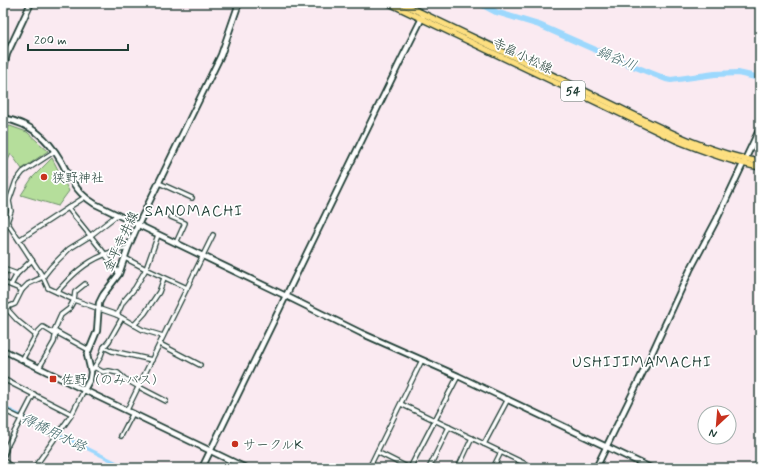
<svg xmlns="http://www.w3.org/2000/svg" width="763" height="471" font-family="Mynerve,'Klee One',sans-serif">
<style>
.green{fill:#b5de9b;stroke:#6a8e68}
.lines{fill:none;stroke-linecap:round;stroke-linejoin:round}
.canal{stroke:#9cd8fd;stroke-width:3.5}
.river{stroke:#9cd8fd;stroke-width:6}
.street-casing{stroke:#1f3d34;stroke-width:6}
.secondary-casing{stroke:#1f3d34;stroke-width:8}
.primary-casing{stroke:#1f3d34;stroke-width:8}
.street{stroke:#fff;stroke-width:3.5}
.secondary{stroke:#fff;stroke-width:4.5}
.primary{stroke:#fddf80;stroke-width:5}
.poi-dot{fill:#c8321e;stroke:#fff;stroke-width:1.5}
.labels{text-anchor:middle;stroke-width:3.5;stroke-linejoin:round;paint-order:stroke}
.shield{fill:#fff;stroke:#627771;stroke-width:1}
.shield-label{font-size:12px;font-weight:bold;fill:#1f3d34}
.street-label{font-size:13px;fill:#1f3d34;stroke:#fff}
.poi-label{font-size:13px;fill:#1f3d34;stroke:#fff;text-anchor:start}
.water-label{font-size:14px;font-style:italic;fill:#3e6466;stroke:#fff}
.quarter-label{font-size:15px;letter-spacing:1px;fill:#1f3d34;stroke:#fff}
</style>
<rect width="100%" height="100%" fill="#faeaf1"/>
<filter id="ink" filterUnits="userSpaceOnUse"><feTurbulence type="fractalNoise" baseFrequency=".025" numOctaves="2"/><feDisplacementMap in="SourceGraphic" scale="8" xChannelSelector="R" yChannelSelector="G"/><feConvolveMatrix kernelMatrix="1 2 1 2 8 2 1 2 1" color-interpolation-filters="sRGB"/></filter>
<g filter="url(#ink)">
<g class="green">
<path d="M10,126L27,132L48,151L22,169L11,154L5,166L8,179L3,180V128Z"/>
<path d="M52,158L69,191L58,206L21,195L32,178Z"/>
</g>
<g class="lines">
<path class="canal" d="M3,407L127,468"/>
<path class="river" d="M479,3L496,12L506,15L539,25L623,62L666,79L671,80L715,74L738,73L760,78"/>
<g class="street-casing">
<g id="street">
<path d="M3,48L7,54"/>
<path d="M159,183L192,198"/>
<path d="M85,197L68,208L105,254L119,274"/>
<path d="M3,200L9,201"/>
<path d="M171,217L185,223L176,243"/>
<path d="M7,222L43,277L48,288L74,300L117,315L143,330L163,336"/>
<path d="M3,226L7,222L11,211L9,201L16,181L23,172L55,151"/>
<path d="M19,240L68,208"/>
<path d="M125,258L146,269L187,288"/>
<path d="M3,277L6,270L17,274"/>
<path d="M3,282L22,290"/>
<path d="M11,285L17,274L32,260"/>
<path d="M57,292C71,276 84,263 104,255C111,251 120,250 128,248"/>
<path d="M6,308L18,321L34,334L37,333L43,327L53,333L56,332L89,350"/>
<path d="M3,309L15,304L22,290L28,284L43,277L51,267L69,249L90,236L117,215"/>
<path d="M117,315L123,302L135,288L146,269L158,235"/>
<path d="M134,325L145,313L159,292L164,278"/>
<path d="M53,333L61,315L69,309L74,300L75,292L85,284"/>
<path d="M160,344L200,365"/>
<path d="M104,347L112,351L152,360"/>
<path d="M22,360L37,333"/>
<path d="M94,367L103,372L109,371L118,373L125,379L139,387L166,401"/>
<path d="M39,368L54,342L56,332"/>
<path d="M93,369L100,358L104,347L109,341L122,318"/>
<path d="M3,379L72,414"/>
<path d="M401,404L534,468"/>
<path d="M3,410L57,436"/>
<path d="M127,410L213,235"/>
<path d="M121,436L133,413"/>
<path d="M484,444L508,399"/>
<path d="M5,450L34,394"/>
<path d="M377,452L409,468"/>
<path d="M3,460L13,468"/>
<path d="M34,468L72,414L84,390"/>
<path d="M369,468L422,360"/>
<path d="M410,468L458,376"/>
<path d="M429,468L449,427"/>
<path d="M458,468L472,438"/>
<path d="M493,468L501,452"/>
</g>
</g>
<g class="secondary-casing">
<g id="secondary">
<path d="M239,3L221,55L138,225L128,248L119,274L103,295L99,303L97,331L87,355L91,372L90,379L84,390L246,468"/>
<path d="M3,71L7,54L31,3"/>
<path d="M3,118C31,124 47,137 61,161C67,172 72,184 81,193C85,197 90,201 95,204L286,296L361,333L458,376L651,468"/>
<path d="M3,350L84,390"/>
<path d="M3,455L5,450"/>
<path d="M202,468L399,64L423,16"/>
<path d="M596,468L646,366L690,270L717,219L760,128"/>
</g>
</g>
<g class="primary-casing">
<g id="primary">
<path d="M389,3L676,140C704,151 731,162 760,167"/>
<path d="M401,3C465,34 530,64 595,96C648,121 701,152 760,162"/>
</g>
</g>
<use href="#street" class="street"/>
<use href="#secondary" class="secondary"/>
<use href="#primary" class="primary"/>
</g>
</g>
<g class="poi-dot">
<circle cx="44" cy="177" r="4"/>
<rect x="49" y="375" width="8" height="8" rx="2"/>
<circle cx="235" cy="444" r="4"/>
</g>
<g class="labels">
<rect class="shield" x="561" y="81" width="24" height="20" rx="3"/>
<g class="shield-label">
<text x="573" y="95">54</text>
</g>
<g class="street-label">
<text transform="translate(523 55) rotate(26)" y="5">寺畠小松線</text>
<text transform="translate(120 241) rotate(-65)" y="5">金平寺井線</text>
</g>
<g class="poi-label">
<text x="52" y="182">狭野神社</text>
<text x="61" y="384">佐野（のみバス）</text>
<text x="243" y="449">サークルK</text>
</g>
<g class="water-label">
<text transform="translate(617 58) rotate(23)" y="5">鍋谷川</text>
<text transform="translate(54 432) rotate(26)" y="5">得橋用水路</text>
</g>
<g class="quarter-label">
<text x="194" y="216">SANOMACHI</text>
<text x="642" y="367">USHIJIMAMACHI</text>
</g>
</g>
<rect width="763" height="471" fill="none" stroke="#fff" stroke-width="16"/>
<rect x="8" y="8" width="747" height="455" fill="none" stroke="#1f3d34" stroke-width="1.5" filter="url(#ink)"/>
<g transform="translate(717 425) rotate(206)"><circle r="19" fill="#ffffff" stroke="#a5b1ae"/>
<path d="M0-3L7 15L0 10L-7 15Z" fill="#c8321e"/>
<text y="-6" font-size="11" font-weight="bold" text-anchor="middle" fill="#1f3d34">N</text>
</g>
<path d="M28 44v6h100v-6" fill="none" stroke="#1f3d34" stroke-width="2"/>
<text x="34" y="44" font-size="12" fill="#1f3d34" stroke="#ffffff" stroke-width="3" paint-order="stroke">200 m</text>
</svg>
